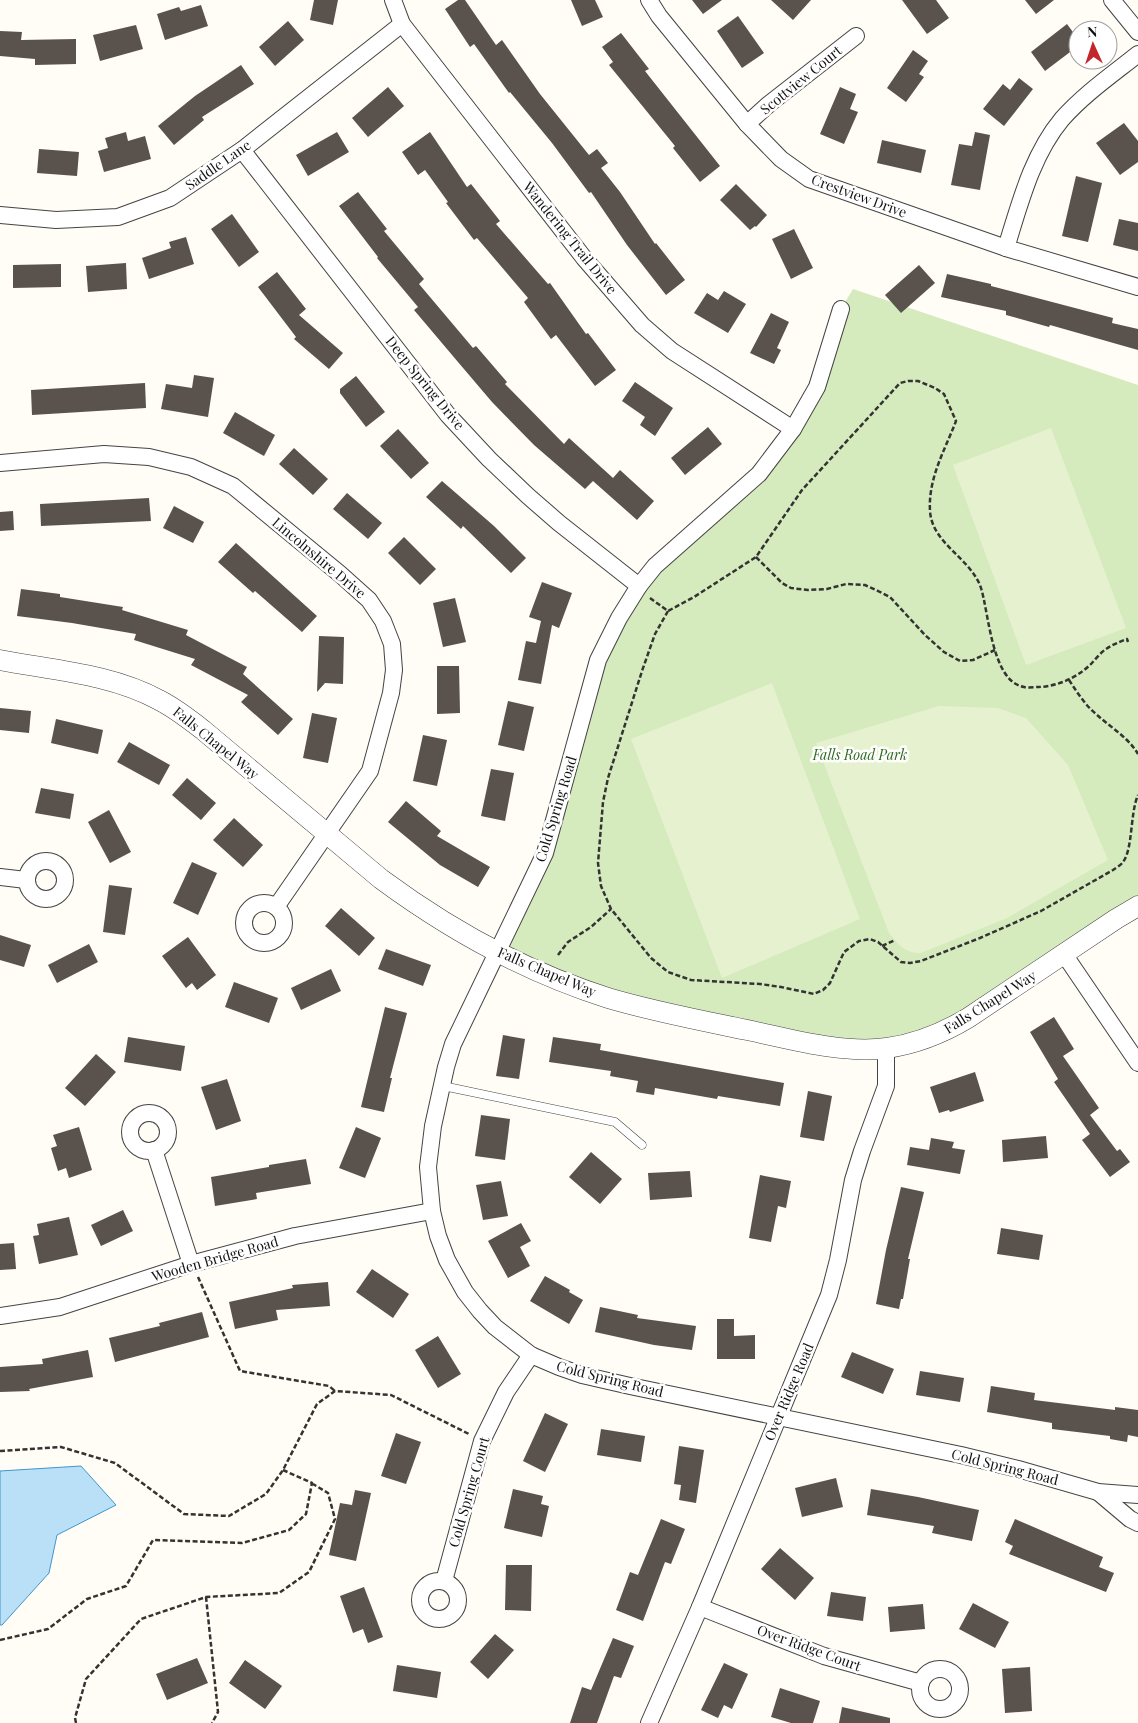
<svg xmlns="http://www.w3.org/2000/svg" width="1138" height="1723" font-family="'Playfair Display',serif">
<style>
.green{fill:#d5ebbd}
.pitch{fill:#e6f2cf}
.water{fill:#b9e0f7;stroke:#3f96cf}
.building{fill:#5a524d}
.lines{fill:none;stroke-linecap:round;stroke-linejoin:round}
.service-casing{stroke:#444;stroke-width:9}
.minor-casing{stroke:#444;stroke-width:18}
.tertiary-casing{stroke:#444;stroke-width:21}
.path{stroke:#333;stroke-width:2.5;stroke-dasharray:5 2.5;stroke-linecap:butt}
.service{stroke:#fff;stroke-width:8}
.minor{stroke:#fff;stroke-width:16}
.tertiary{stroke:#fff;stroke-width:20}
.labels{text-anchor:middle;stroke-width:5;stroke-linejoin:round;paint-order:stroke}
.street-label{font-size:14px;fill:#111;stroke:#fff}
.park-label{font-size:14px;font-style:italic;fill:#2f6b1f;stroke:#fff}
</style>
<rect width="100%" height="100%" fill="#fffdf5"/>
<path class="green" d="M853,289L1138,385V906L1024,982L886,1048L702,1020L498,953L545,853L598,660L639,586L793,429L841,309Z"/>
<g class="pitch">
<path d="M1051,428L1126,628L1026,665L953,465Z"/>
<path d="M772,683L860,919L722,978L631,739Z"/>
<path d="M939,706L998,708L1026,718L1068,765L1108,860L1007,918L921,953C904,953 899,945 889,933L816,743Z"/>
</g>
<path class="water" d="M81,1466L116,1505L57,1535L49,1573L2,1625H0V1471Z"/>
<g class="building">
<path d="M314,0H338L333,25L310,20Z"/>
<path d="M458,0H465L496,45L502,40L540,94L589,155L597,149L608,163L601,168L620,192L655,244L656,243L685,280L666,295L627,245L591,192L589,193L552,143L510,92L509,93L474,44L470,47L445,9Z"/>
<path d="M571,0H595L603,17L582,26Z"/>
<path d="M692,0H722L703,14Z"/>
<path d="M771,0H811L793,20Z"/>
<path d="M902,0H936L949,18L927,34Z"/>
<path d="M1025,0H1054L1036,14Z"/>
<path d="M201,5L208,26L165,40L157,14L179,7L181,11Z"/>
<path d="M738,16L764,53L742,68L717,31Z"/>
<path d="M288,21L304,40L275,66L259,47Z"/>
<path d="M1067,24L1078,39V46L1045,71L1031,52Z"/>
<path d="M136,25L143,49L100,61L93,35Z"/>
<path d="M0,31L22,32L21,40L76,39V64L35,65V59L0,56Z"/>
<path d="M621,33L649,69L645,71L720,166L700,182L673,148L675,146L609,65L613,62L602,47Z"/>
<path d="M913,50L928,61L919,74L924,77L906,102L887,88Z"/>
<path d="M241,65L254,84L202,117L204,120L174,145L158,126L195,96Z"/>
<path d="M1019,78L1033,89L1004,126L983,109L1003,84L1010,90Z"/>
<path d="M388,87L404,106L368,137L352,118Z"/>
<path d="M840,87L856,94L850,109L858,112L844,144L820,134Z"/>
<path d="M1124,123L1138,141V162L1120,175L1096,143Z"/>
<path d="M126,132L128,141L145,136L151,159L104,172L98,151L108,148L105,138Z"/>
<path d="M337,132L349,152L308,176L296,155Z"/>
<path d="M430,132L467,187L471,184L500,221L496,224L548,284L550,283L586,334L588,333L616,370L595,386L556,335L551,339L524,302L528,298L477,238L474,240L446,203L448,202L425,170L418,175L402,152Z"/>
<path d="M975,132L990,135L980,190L951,185L959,144L972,146Z"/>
<path d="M882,140L926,150L921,173L877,163Z"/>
<path d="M39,149L79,152L77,176L37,173Z"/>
<path d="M1076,176L1102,183L1088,242L1062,236Z"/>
<path d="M736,184L767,215L756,227L755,226L750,230L720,200Z"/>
<path d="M358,192L387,229L384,231L424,279L419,284L473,348L476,346L507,382L505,384L564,444L569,438L613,478L620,470L654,501L637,520L593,481L585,489L534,445L492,402L458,362L414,310L418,307L377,258L378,257L339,206Z"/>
<path d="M232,214L259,252L239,267L211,229Z"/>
<path d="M1119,219L1138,223V251L1113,245Z"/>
<path d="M794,229L813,268L791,279L772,239Z"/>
<path d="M186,237L194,264L149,279L142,258L171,248L169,242Z"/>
<path d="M126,263L127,289L88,292L86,266Z"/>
<path d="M61,264V287L13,288V265Z"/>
<path d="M919,265L935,283L901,313L885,295Z"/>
<path d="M277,272L306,309L299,315L343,353L329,369L294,339L296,337L258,287Z"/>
<path d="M947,274L991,284V286L1113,318L1112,323L1138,329V350L1050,325L1049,327L1006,315V311L941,297Z"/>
<path d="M724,291L746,304L728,333L694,313L707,293L718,300Z"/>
<path d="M771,313L789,322L777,348L781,350L774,364L750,353Z"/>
<path d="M194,375L214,378L208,417L161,409L166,384L192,388Z"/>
<path d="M356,376L385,412L366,427L340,393V389Z"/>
<path d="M635,382L673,408L655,436L640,425L645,417L622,401Z"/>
<path d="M145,383L146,408L32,415L31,390Z"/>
<path d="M235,412L275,435L264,456L223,433Z"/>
<path d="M708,427L722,444L685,475L671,458Z"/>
<path d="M398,429L429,463L411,479L380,446Z"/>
<path d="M294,448L328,479L313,495L279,464Z"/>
<path d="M442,481L494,526L526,558L511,573L463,526L461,529L426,497Z"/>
<path d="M347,493L382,523L368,539L333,509Z"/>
<path d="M149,498L151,521L41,526L40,504Z"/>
<path d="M174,506L204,522L193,543L163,528Z"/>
<path d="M13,511L14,530L0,531V512Z"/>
<path d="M404,537L436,569L420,585L388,553Z"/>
<path d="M236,543L317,616L302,632L255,591L253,593L218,562Z"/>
<path d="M542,582L572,593L559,628L552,625L541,684L518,680L526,641L536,643L541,621L529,617Z"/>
<path d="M21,589L60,594V597L123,607L122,610L188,630L186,635L247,667L243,674L293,719L278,735L241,702L248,695L191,665L195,659L134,640L136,634L72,623L17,616Z"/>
<path d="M455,598L466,642L443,647L433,603Z"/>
<path d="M319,636L344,637L343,684L325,683L317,692Z"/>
<path d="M437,666H459L460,713L437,714Z"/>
<path d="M508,701L534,707L524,751L498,745Z"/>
<path d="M0,708L31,711L29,733L0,730Z"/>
<path d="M312,713L337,718L328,763L303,758Z"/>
<path d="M56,719L103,730L98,754L51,743Z"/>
<path d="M423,735L447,740L437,786L413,781Z"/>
<path d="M129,742L170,765L159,785L117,762Z"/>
<path d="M491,769L514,773L505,821L481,816Z"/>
<path d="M187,778L216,803L201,820L172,795Z"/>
<path d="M41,788L74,794L70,819L35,813Z"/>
<path d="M406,801L441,831L437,836L490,867L478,887L440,865L388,822Z"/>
<path d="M109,810L131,852L110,863L88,822Z"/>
<path d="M234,818L263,845L243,867L213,840Z"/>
<path d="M192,862L217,873L198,915L173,903Z"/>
<path d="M109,885L132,888L125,935L103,932Z"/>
<path d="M341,908L375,938L359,956L325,926Z"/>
<path d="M0,935L31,945L24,967L0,960Z"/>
<path d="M188,937L216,975L197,990L192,983L186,988L162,956Z"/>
<path d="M89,944L98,962L57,983L48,965Z"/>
<path d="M386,949L431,965L423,986L378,969Z"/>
<path d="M331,969L341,991L301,1010L291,988Z"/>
<path d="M234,982L278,998L269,1023L225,1007Z"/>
<path d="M385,1007L407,1013L390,1078H392L384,1112L361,1107Z"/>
<path d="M1054,1017L1074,1049L1063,1056L1099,1108L1090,1115L1117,1151L1120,1149L1130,1162L1110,1177L1082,1140L1090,1134L1054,1082L1058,1079L1030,1032Z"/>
<path d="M503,1035L525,1039L519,1079L496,1076Z"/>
<path d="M128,1037L185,1046L181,1071L124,1062Z"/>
<path d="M553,1037L601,1044L600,1050L784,1083L780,1106L718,1096L717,1099L655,1088L654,1095L636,1092L638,1081L610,1076L611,1071L549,1062Z"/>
<path d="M96,1054L116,1072L85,1106L65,1088Z"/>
<path d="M975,1072L984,1101L950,1112L949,1110L939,1113L930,1087Z"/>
<path d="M227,1079L241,1121L216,1130L201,1087Z"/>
<path d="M808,1091L832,1096L824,1141L800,1137Z"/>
<path d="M481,1115L510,1119L505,1160L475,1156Z"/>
<path d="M79,1127L92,1170L69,1178L66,1168L58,1171L51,1148L57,1146L53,1135Z"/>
<path d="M356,1127L381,1138L365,1178L339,1168Z"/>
<path d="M1046,1136L1048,1158L1003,1162L1002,1140Z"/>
<path d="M931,1138L954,1142L952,1148L965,1150L960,1174L907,1165L910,1147L929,1150Z"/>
<path d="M591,1152L622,1179L600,1204L569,1177Z"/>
<path d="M306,1159L311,1184L256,1193L257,1199L215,1206L211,1177L269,1167V1165Z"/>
<path d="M690,1171L692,1197L650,1200L648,1173Z"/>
<path d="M760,1175L791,1181L786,1208L778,1206L771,1242L749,1238Z"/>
<path d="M501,1181L508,1216L483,1220L476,1185Z"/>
<path d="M901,1187L924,1192L908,1259H910L903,1299H901L899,1309L876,1304L886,1250Z"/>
<path d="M123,1210L133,1231L101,1246L91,1225Z"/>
<path d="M69,1217L78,1255L39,1264L33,1236L39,1235L37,1224Z"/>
<path d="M521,1223L531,1241L520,1247L530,1266L508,1278L488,1241Z"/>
<path d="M1001,1228L1043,1235L1039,1260L997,1254Z"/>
<path d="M14,1243L16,1269L0,1270V1244Z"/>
<path d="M372,1269L409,1294L393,1318L356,1292Z"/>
<path d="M545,1276L570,1290L569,1292L583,1300L569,1324L530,1301Z"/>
<path d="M328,1282L330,1306L276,1310L278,1320L235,1329L229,1302L293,1288L292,1285Z"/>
<path d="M600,1307L638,1315L637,1318L696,1326L692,1350L654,1345L595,1332Z"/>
<path d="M202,1312L209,1337L115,1362L109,1338L160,1326L159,1323Z"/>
<path d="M717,1319H734V1336L755,1335V1359H717Z"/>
<path d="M438,1336L461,1374L438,1388L415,1350Z"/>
<path d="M88,1350L93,1377L29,1389L30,1391L0,1392V1367L43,1364L42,1359Z"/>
<path d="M852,1352L894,1369L883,1394L841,1377Z"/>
<path d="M920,1371L964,1378L960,1402L916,1395Z"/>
<path d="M991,1386L1035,1393L1034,1400L1115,1410V1407L1138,1410V1437L1128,1435L1127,1442L1110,1439V1436L1052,1429V1423L987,1412Z"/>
<path d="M545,1413L568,1424L545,1472L523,1461Z"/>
<path d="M601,1429L645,1436L641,1462L597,1455Z"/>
<path d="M396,1433L421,1442L406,1484L381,1476Z"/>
<path d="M679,1446L704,1450L696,1503L679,1500L681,1485L674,1484Z"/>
<path d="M836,1478L843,1507L802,1517L795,1488Z"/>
<path d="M513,1489L543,1496L541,1504L549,1506L542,1537L504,1528Z"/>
<path d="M871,1489L918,1497L979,1510L972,1541L932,1533L934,1526L867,1515Z"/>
<path d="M355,1490L371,1493L356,1561L329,1555L340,1503L352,1505Z"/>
<path d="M661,1519L685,1529L671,1564L665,1562L643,1621L616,1610L630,1572L638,1575Z"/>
<path d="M1015,1519L1103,1557L1099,1567L1114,1573L1106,1592L1009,1554L1013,1546L1005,1542Z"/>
<path d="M780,1548L814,1578L795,1600L761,1569Z"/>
<path d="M506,1565H532L531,1611L505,1610Z"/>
<path d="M364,1587L383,1637L368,1643L363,1629L353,1633L340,1596Z"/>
<path d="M831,1592L866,1597L863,1621L827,1616Z"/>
<path d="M973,1603L1009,1622L995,1648L959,1629Z"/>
<path d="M923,1604L925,1629L890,1632L888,1607Z"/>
<path d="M495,1634L514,1650L488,1679L470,1662Z"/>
<path d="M613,1638L634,1646L621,1678L614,1676L597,1723H570L582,1687L591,1690Z"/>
<path d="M197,1658L208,1683L167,1700L156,1674Z"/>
<path d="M245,1660L282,1686L265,1709L229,1683Z"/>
<path d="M724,1663L748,1674L732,1709L724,1705L718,1718L701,1710Z"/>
<path d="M397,1665L441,1672L437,1698L393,1691Z"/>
<path d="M1030,1667L1032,1711L1005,1713L1002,1669Z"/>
<path d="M780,1688L820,1701L813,1723H791L771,1717Z"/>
<path d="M842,1707L890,1718V1723H839Z"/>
</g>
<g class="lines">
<g class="service-casing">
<path id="service" d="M443,1086L615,1122L642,1145"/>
</g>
<g class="minor-casing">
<g id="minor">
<path d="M393,0L402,24L584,258L642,325L672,351L793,429"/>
<path d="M649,0L659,16L747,124L781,159L809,179L1006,248L1138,287"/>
<path d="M1112,0L1138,32"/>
<path d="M747,124L769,104L856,36"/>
<path d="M242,150L448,415L489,459L528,496L559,523L639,586"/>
<path d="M0,215L56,220L118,217L170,198L242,150L402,24"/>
<path d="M1006,248C1020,203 1032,155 1062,119C1084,94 1113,74 1138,54"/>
<path d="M841,309L817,387L793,429L759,474L655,566L639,586L619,618L598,660L545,853L453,1044L446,1067L433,1126L428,1167L432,1211L438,1236L447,1260L465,1292L480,1311L495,1327L531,1355L559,1367L582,1375L630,1386L961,1455L1018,1469L1098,1492L1138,1495"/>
<path d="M0,463L104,454L149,457L191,467L233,486L340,574L369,600L383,621L392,644L394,670L391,693L370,771L276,907"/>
<circle cx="46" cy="880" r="19"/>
<path d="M0,877L26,880"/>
<circle cx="264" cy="923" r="20"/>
<path d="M1064,954L1138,1063"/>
<circle cx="149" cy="1132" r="19"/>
<path d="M154,1150L191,1264"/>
<path d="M0,1316L60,1307L191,1264L295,1236L432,1211"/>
<path d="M1098,1492L1130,1519L1138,1523"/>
<circle cx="439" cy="1600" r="19"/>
<path d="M444,1581L482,1441L506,1392L531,1355"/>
<path d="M700,1607L824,1656L921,1683"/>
<circle cx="940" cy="1689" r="20"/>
<path d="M649,1723L700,1607L829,1295L838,1260L853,1180L862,1151L886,1086V1048"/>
</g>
</g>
<g class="tertiary-casing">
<path id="tertiary" d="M0,660C52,670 112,674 159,700C175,708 189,719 203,730L381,879C450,930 526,972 608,998C655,1012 704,1021 752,1031C794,1040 844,1054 887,1048C916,1044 943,1033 968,1018L1116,919L1138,906"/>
</g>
<g class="path">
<path d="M756,557L782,583L791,588L808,590L827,589L846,584L865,585L878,591L890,597L925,635L944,652L960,661L973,660L995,650"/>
<path d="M650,598L668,611L694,597L756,557L802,490L900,383L908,381H918L935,388L944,394L956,421C945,450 928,478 930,511C932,544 971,558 981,588C989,614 992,682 1024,687C1029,688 1035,687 1039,687C1058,686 1076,678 1090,665C1095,660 1100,653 1106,649C1112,645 1119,642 1127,639L1128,642"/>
<path d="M668,611L655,634L642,671L608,778L603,802L598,863L601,886L611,909L651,958L668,972L691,980L760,984L781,987L814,994L823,990L830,983L844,952L859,941L870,939L878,942L901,962L910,963L921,961L980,938L1041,911L1113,870C1116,868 1121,865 1123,862C1133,849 1130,813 1138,795"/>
<path d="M1069,680C1077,692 1085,705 1096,714C1110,727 1128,737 1138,754"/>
<path d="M882,946L895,940"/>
<path d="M558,955L568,942L591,927L611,909"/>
<path d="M198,1277L240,1371L329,1386L335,1391"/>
<path d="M0,1451L61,1447L115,1463L184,1514L229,1516L266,1494L283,1470L317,1404L335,1391L391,1395L469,1434"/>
<path d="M206,1597L218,1712L212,1723"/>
<path d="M0,1640L48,1629L87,1599L126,1586L153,1540L242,1543L289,1530L306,1514L312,1483L283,1470"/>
<path d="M76,1723L75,1718L86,1679L141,1619L206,1597L279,1593L309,1572L335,1519L328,1493L313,1484"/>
</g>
<use href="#service" class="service"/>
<use href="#minor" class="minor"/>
<use href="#tertiary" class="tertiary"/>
</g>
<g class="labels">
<g class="street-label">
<text transform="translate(801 80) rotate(-39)" y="5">Scottview Court</text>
<text transform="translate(218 165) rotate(-35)" y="5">Saddle Lane</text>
<text transform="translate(859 196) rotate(20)" y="5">Crestview Drive</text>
<text transform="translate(570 238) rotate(51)" y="5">Wandering Trail Drive</text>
<text transform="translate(425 383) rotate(51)" y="5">Deep Spring Drive</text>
<text transform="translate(319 558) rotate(40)" y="5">Lincolnshire Drive</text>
<text transform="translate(216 743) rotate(39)" y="5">Falls Chapel Way</text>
<text transform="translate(556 809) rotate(-73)" y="5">Cold Spring Road</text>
<text transform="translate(547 972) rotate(23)" y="5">Falls Chapel Way</text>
<text transform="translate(990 1002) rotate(-32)" y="5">Falls Chapel Way</text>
<text transform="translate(215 1259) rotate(-16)" y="5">Wooden Bridge Road</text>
<text transform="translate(610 1379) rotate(14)" y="5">Cold Spring Road</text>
<text transform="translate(789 1392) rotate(-67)" y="5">Over Ridge Road</text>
<text transform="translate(1005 1467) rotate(14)" y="5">Cold Spring Road</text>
<text transform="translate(469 1492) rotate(-74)" y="5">Cold Spring Court</text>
<text transform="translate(809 1648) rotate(20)" y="5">Over Ridge Court</text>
</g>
<g class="park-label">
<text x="860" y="760">Falls Road Park</text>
</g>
</g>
<g transform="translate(1093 45) rotate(357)"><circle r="24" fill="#ffffff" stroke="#a0a0a0"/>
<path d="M0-4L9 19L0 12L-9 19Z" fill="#c4262e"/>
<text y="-8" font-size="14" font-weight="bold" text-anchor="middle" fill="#111111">N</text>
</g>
</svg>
